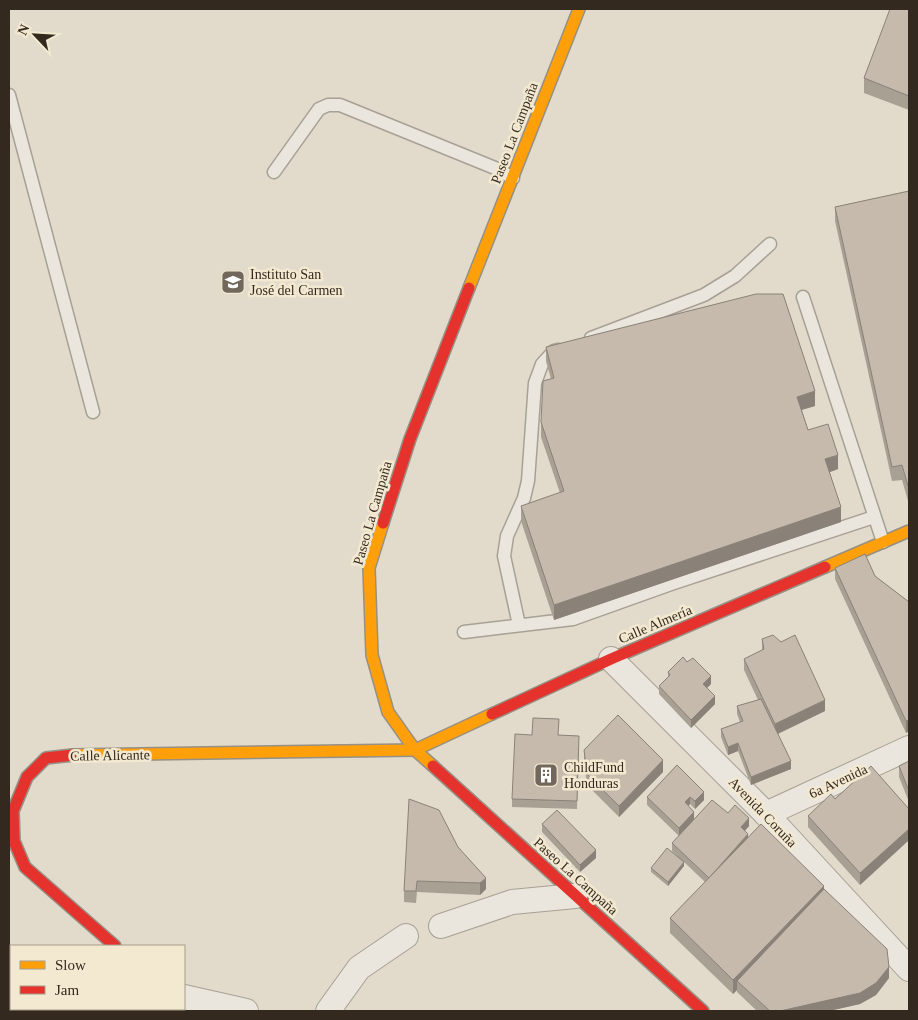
<svg xmlns="http://www.w3.org/2000/svg" width="918" height="1020" font-family="'Times New Roman',serif">
<style>
.lines{fill:none;stroke-linecap:round;stroke-linejoin:round}
.lane-casing{stroke:#a7a095;stroke-width:15}
.street-casing{stroke:#a7a095;stroke-width:26}
.slow-casing{stroke:#969085;stroke-width:14}
.jam-casing{stroke:#969085;stroke-width:14}
.lane{stroke:#eae6dd;stroke-width:12}
.street{stroke:#eae6dd;stroke-width:24}
.slow{stroke:#ff9f0a;stroke-width:11}
.jam{stroke:#e5322d;stroke-width:11}
.wall{fill:#a9a094}
.shaded-wall{fill:#8a8278}
.building{fill:#c5baac;stroke:#8a8278}
.labels{text-anchor:middle;stroke-width:5;stroke-linejoin:round;paint-order:stroke}
.street-label{font-size:14px;fill:#34291e;stroke:#f3e9d1}
.poi-label{font-size:14px;fill:#34291e;stroke:#f3e9d1;text-anchor:start}
</style>
<rect width="100%" height="100%" fill="#e2dbcb"/>
<g class="lines">
<g class="lane-casing">
<g id="lane">
<path d="M9,95L93,412"/>
<path d="M274,172L319,109L328,105H340L495,168L513,178"/>
<path d="M803,297L883,542"/>
<path d="M591,338L704,295L735,276L770,244"/>
<path d="M519,625L504,556L507,536L524,498L528,481L535,383L542,364L554,351L558,350"/>
<path d="M464,632L573,619L671,584L874,517"/>
</g>
</g>
<g class="street-casing">
<g id="street">
<path d="M611,659L766,814L909,969"/>
<path d="M766,814L909,748"/>
<path d="M441,926L512,902L575,896"/>
<path d="M184,997L246,1011"/>
<path d="M148,1011L150,1009"/>
<path d="M328,1011L359,968L406,936"/>
</g>
</g>
<g class="slow-casing">
<g id="slow">
<path d="M469,288L579,9"/>
<path d="M383,523L369,568L372,655L388,712L415,750L433,766"/>
<path d="M825,567L909,531"/>
<path d="M73,755L415,750L492,714"/>
</g>
</g>
<g class="jam-casing">
<g id="jam">
<path d="M383,523L410,439L469,288"/>
<path d="M492,714L611,659L825,567"/>
<path d="M73,755L46,758L27,777L13,811L14,841L25,867L115,946"/>
<path d="M433,766L703,1011"/>
</g>
</g>
<use href="#lane" class="lane"/>
<use href="#street" class="street"/>
<use href="#slow" class="slow"/>
<use href="#jam" class="jam"/>
</g>
<g class="wall">
<path d="M909,9V110L864,93V78Z"/>
<path d="M909,191V500L908,501L902,480L892,481L835,221V207Z"/>
<path d="M546,347L815,406L802,410L808,430L838,469L829,472L841,522L554,620L521,521V506L560,493L541,437V422L551,379L546,361Z"/>
<path d="M835,568L875,576L909,602V731L906,733L835,579Z"/>
<path d="M762,639L825,711L778,734L791,769L751,785L738,751L728,755L721,737V729L740,722L737,714V706L758,700L744,670V659L762,650Z"/>
<path d="M668,672L711,684L707,688L715,704L691,728L659,694V686L668,677Z"/>
<path d="M559,735L579,744L577,809L512,807V799Z"/>
<path d="M584,750L663,772L619,817L587,785L584,761Z"/>
<path d="M909,761V802L899,777V766Z"/>
<path d="M677,765L704,800L695,809L690,804L688,806L694,819L728,813L749,826L745,831L748,838L824,889L889,978L876,995L860,1004L829,1011H757L737,992V990L733,994L670,933V918L705,882L684,862V866L668,886L651,872V868L680,859L672,851V843L679,836L647,805V797Z"/>
<path d="M835,799L909,809V840L860,885L808,827V816Z"/>
<path d="M542,824L596,858L580,872L542,832Z"/>
<path d="M458,847L486,889L480,895L417,892L416,903L404,902V891Z"/>
</g>
<g class="shaded-wall">
<path d="M815,391V406L797,411V397Z"/>
<path d="M838,455V469L825,474V459Z"/>
<path d="M908,486H909V500L908,501Z"/>
<path d="M841,507V522L554,620V605Z"/>
<path d="M711,676V684L703,692V684Z"/>
<path d="M715,696V704L691,728V720Z"/>
<path d="M825,700V711L775,735V724Z"/>
<path d="M909,720V731L906,733V721Z"/>
<path d="M738,743V751L728,755V747Z"/>
<path d="M663,760V772L619,817V806Z"/>
<path d="M791,761V769L751,785V777Z"/>
<path d="M704,792V800L695,809V801Z"/>
<path d="M690,797V804L685,810V802Z"/>
<path d="M694,812V820L679,836V828Z"/>
<path d="M749,818V826L741,835V827Z"/>
<path d="M909,829V840L860,885V873Z"/>
<path d="M748,834V842L709,885V878Z"/>
<path d="M596,850V858L580,872V865Z"/>
<path d="M684,862V866L668,886V882Z"/>
<path d="M486,878V889L480,895V883Z"/>
<path d="M824,886V900L737,981V990L733,994V980Z"/>
<path d="M889,967V978L876,995L860,1004L829,1011H780Z"/>
</g>
<g class="building">
<path d="M890,9H909V96L864,78Z"/>
<path d="M909,191V486H908L902,465L892,467L835,207Z"/>
<path d="M756,294H783L815,391L797,397L808,430L828,424L838,455L825,459L841,507L554,605L521,506L564,491L541,422L543,381L554,378L546,347Z"/>
<path d="M865,554L875,576L909,602V720L906,721L835,568Z"/>
<path d="M773,635L781,642L795,635L825,700L775,724L744,659L764,649L762,639Z"/>
<path d="M683,657L687,662L693,658L711,676L703,684L715,696L691,720L659,686L670,675L668,672Z"/>
<path d="M761,699L791,761L751,777L738,743L728,747L721,729L743,721L737,706Z"/>
<path d="M618,715L663,760L619,806L587,774L584,750Z"/>
<path d="M533,718L559,719L558,735L579,736L577,801L512,799L515,734L532,735Z"/>
<path d="M909,761V791L899,766Z"/>
<path d="M677,765L704,792L695,801L690,797L685,802L694,812L679,828L647,797Z"/>
<path d="M871,766L909,809V829L860,873L808,816L831,794L835,799Z"/>
<path d="M409,799L439,810L458,847L486,878L480,883L417,881L416,891H404Z"/>
<path d="M712,800L728,813L735,805L749,818L741,827L748,834L709,878L672,843Z"/>
<path d="M557,810L596,850L580,865L542,824Z"/>
<path d="M761,824L824,886L733,980L670,918Z"/>
<path d="M667,848L684,862L668,882L651,868Z"/>
<path d="M824,889L887,949L889,967L876,983L860,993L780,1011H770L737,981Z"/>
</g>
<defs>
<g id="school-square" transform="scale(1.25)"><rect x="-9" y="-9" width="18" height="18" rx="4" fill="#71675b" stroke="#f3e9d1"/><path d="M0-5L7-2L0 1L-7-2ZM-4 1L0 2.5L4 1V4Q0 6-4 4Z" fill="#fff"/></g>
<g id="building-square" transform="scale(1.25)"><rect x="-9" y="-9" width="18" height="18" rx="4" fill="#71675b" stroke="#f3e9d1"/><path d="M-4-6H4V6H1V3H-1V6H-4ZM-2.5-4.3h1.7v1.8h-1.7ZM.8-4.3h1.7v1.8H.8ZM-2.5-1h1.7V.8h-1.7ZM.8-1h1.7V.8H.8Z" fill="#fff"/></g>
</defs>
<g fill-rule="evenodd">
<use href="#school-square" x="233" y="282"/>
<use href="#building-square" x="546" y="775"/>
</g>
<g class="labels">
<g class="street-label">
<text transform="translate(514 133) rotate(-69)" y="5">Paseo La Campaña</text>
<text transform="translate(372 513) rotate(-74)" y="5">Paseo La Campaña</text>
<text transform="translate(655 624) rotate(-23)" y="5">Calle Almería</text>
<text transform="translate(110 755) rotate(-1)" y="5">Calle Alicante</text>
<text transform="translate(838 781) rotate(-25)" y="5">6a Avenida</text>
<text transform="translate(763 812) rotate(46)" y="5">Avenida Coruña</text>
<text transform="translate(576 876) rotate(42)" y="5">Paseo La Campaña</text>
</g>
<g class="poi-label">
<text x="250" y="279">Instituto San<tspan x="250" dy="16">José del Carmen</tspan></text>
<text x="564" y="772">ChildFund<tspan x="564" dy="16">Honduras</tspan></text>
</g>
</g>
<rect width="918" height="1020" fill="none" stroke="#34291e" stroke-width="20"/>
<rect x="10" y="945" width="175" height="65" fill="#f3e9d1" stroke="#a79c89"/>
<rect x="20" y="961" width="25" height="8" fill="#ff9f0a" stroke="#a79c89"/>
<text x="55" y="970" font-size="15" fill="#34291e">Slow</text>
<rect x="20" y="986" width="25" height="8" fill="#e5322d" stroke="#a79c89"/>
<text x="55" y="995" font-size="15" fill="#34291e">Jam</text>
<g transform="translate(35 35) rotate(295)" stroke="#f3e9d1" stroke-width="4" paint-order="stroke">
<path d="M0-4L9 19L0 12L-9 19Z" fill="#34291e"/>
<text y="-8" font-size="14" font-weight="bold" text-anchor="middle" fill="#34291e">N</text>
</g>
</svg>
